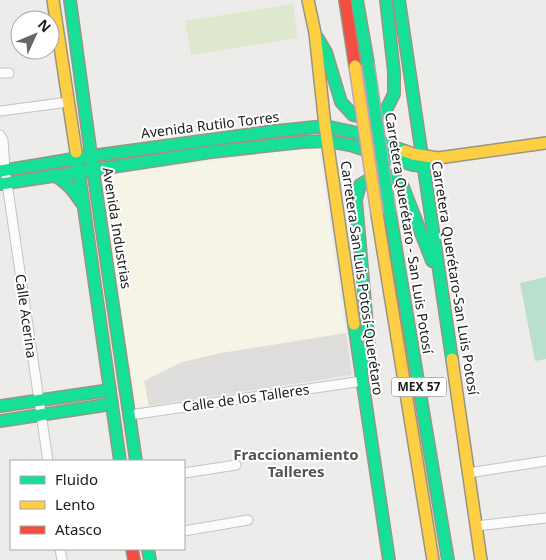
<svg xmlns="http://www.w3.org/2000/svg" width="546" height="560" font-family="'Noto Sans',sans-serif">
<style>
.education{fill:#f6f4e7}
.grass{fill:#dee8cc}
.pitch{fill:#b9e0cc}
.parking{fill:#dedddc}
.lines{fill:none;stroke-linecap:round;stroke-linejoin:round}
.street-casing{stroke:#c4c3c2;stroke-width:11}
.fast-casing{stroke:#979683;stroke-width:14}
.slow-casing{stroke:#979683;stroke-width:14}
.jam-casing{stroke:#979683;stroke-width:14}
.street{stroke:#fcfcfc;stroke-width:9}
.fast{stroke:#16e098;stroke-width:11}
.slow{stroke:#ffcf43;stroke-width:11}
.jam{stroke:#f24e42;stroke-width:11}
.fast-bridge-casing{stroke:#c0a3af;stroke-width:14;stroke-linecap:butt}
.slow-bridge-casing{stroke:#c0a3af;stroke-width:14;stroke-linecap:butt}
.fast-bridge{stroke:#16e098;stroke-width:11}
.slow-bridge{stroke:#ffcf43;stroke-width:11}
.labels{text-anchor:middle;stroke-width:4;stroke-linejoin:round;paint-order:stroke}
.shield{fill:#fff;stroke:#636363;stroke-width:1}
.shield-label{font-size:12px;font-weight:bold;fill:#202020}
.street-label{font-size:14px;fill:#202020;stroke:#fff}
.neighbourhood-label{font-size:15px;font-weight:bold;fill:#535353;stroke:#fff}
</style>
<rect width="100%" height="100%" fill="#eeecea"/>
<path class="education" d="M319,149L352,375L134,408L102,176L284,151Z"/>
<path class="grass" d="M293,4L298,38L191,55L185,21Z"/>
<path class="pitch" d="M546,277V359L535,361L520,283Z"/>
<path class="parking" d="M346,333L352,375L149,406L144,381L182,362L221,353Z"/>
<g class="lines">
<g class="street-casing">
<g id="street">
<path d="M0,73H9"/>
<path d="M0,111L69,102"/>
<path d="M0,135L3,140L5,170L48,461"/>
<path d="M130,415L363,381"/>
<path d="M184,473L236,465"/>
<path d="M468,473L546,461"/>
<path d="M476,526L546,518"/>
<path d="M184,531L248,520"/>
<path d="M60,549L62,560"/>
</g>
</g>
<g class="fast-casing">
<g id="fast">
<path d="M70,0L93,170L136,461"/>
<path d="M357,0L368,63"/>
<path d="M399,0L452,359"/>
<path d="M317,37L326,52L341,102L353,115L371,118L386,110L394,94V72L386,0"/>
<path d="M76,152L120,461"/>
<path d="M0,171L91,156L267,132L325,126L353,132L405,151"/>
<path d="M53,175C66,181 73,190 81,202"/>
<path d="M0,184L211,152L303,142L327,141L350,145L413,165L422,166L428,163"/>
<path d="M390,213L448,560"/>
<path d="M354,324L389,560"/>
<path d="M361,369L369,349L356,200L360,185C370,178 383,171 394,178C397,180 400,184 403,187L432,261"/>
<path d="M0,406L110,390"/>
<path d="M0,421L112,404"/>
<path d="M148,549L150,560"/>
</g>
</g>
<g class="slow-casing">
<g id="slow">
<path d="M53,0L76,152"/>
<path d="M308,0L315,33L325,126L354,324"/>
<path d="M405,151L413,154L438,158L546,143"/>
<path d="M377,214L433,560"/>
<path d="M452,359L481,560"/>
</g>
</g>
<g class="jam-casing">
<g id="jam">
<path d="M345,0L355,66"/>
<path d="M132,549L134,560"/>
</g>
</g>
<use href="#street" class="street"/>
<use href="#fast" class="fast"/>
<use href="#slow" class="slow"/>
<use href="#jam" class="jam"/>
<g class="fast-bridge-casing">
<path id="fast-bridge" d="M368,63L390,213"/>
</g>
<g class="slow-bridge-casing">
<path id="slow-bridge" d="M355,66L377,214"/>
</g>
<use href="#fast-bridge" class="fast-bridge"/>
<use href="#slow-bridge" class="slow-bridge"/>
</g>
<g class="labels">
<rect class="shield" x="391.5" y="377.5" width="55" height="19" rx="4"/>
<g class="shield-label">
<text x="419" y="391">MEX 57</text>
</g>
<g class="street-label">
<text transform="translate(210 125) rotate(-7)" y="5">Avenida Rutilo Torres</text>
<text transform="translate(117 228) rotate(81)" y="5">Avenida Industrias</text>
<text transform="translate(409 233) rotate(81)" y="5">Carretera Querétaro - San Luis Potosí</text>
<text transform="translate(362 278) rotate(82)" y="5">Carretera San Luis Potosí-Querétaro</text>
<text transform="translate(455 278) rotate(81)" y="5">Carretera Querétaro-San Luis Potosí</text>
<text transform="translate(26 316) rotate(82)" y="5">Calle Acerina</text>
<text transform="translate(246 398) rotate(-8)" y="5">Calle de los Talleres</text>
</g>
<g class="neighbourhood-label">
<text x="296" y="460">Fraccionamiento<tspan x="296" dy="17">Talleres</tspan></text>
</g>
</g>
<rect x="10" y="460" width="175" height="90" fill="#ffffff" stroke="#a6a6a6"/>
<rect x="20" y="476" width="25" height="8" fill="#16e098" stroke="#a6a6a6"/>
<text x="55" y="485" font-size="15" fill="#202020">Fluido</text>
<rect x="20" y="501" width="25" height="8" fill="#ffcf43" stroke="#a6a6a6"/>
<text x="55" y="510" font-size="15" fill="#202020">Lento</text>
<rect x="20" y="526" width="25" height="8" fill="#f24e42" stroke="#a6a6a6"/>
<text x="55" y="535" font-size="15" fill="#202020">Atasco</text>
<g transform="translate(35 35) rotate(46)"><circle r="24" fill="#ffffff" stroke="#a6a6a6"/>
<path d="M0-4L9 19L0 12L-9 19Z" fill="#686767"/>
<text y="-8" font-size="14" font-weight="bold" text-anchor="middle" fill="#202020">N</text>
</g>
</svg>
